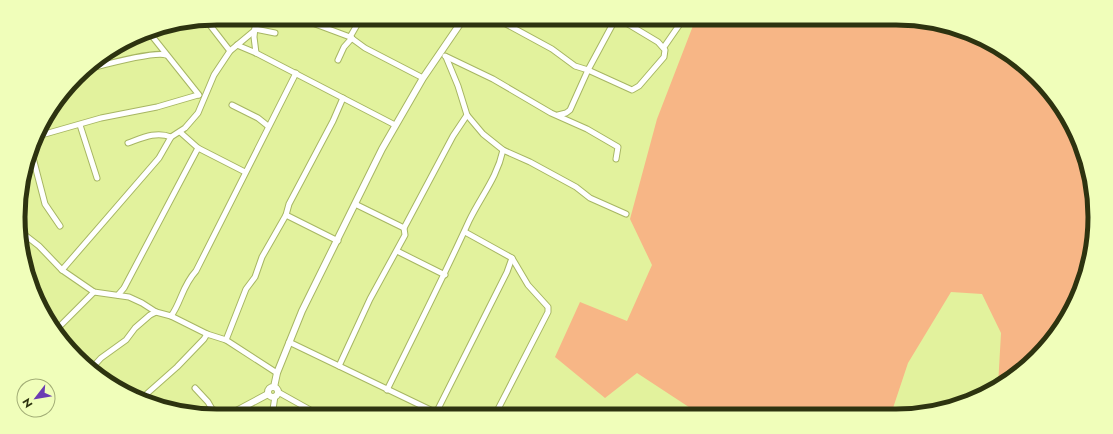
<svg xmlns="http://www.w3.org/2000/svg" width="1113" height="434" font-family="Jost,sans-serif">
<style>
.green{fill:#f7b686}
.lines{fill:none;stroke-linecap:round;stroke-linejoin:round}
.minor-casing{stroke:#a7b663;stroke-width:7}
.tertiary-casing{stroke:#a7b663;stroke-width:8}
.minor{stroke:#fff;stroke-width:5}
.tertiary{stroke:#fff;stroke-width:6}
.rim{fill:none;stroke:#2d3310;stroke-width:5}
</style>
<rect width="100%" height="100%" fill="#e2f29d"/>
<path class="green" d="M696,18H896L948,25L1017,59L1068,118L1093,191L1088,269L1068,317L1027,366L998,386L1001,333L982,294L951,292L908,363L891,414L701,415L637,373L605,398L555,357L580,302L627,321L652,265L630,219L657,119Z"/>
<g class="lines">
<g class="minor-casing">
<g id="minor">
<path d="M299,18L350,37L365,48L423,78"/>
<path d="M495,18L552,49L575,66L588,70L632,90L639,86L664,57L665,50L658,42L618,18"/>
<path d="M206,20L230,51"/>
<path d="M255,29L275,33"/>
<path d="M148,31L199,95"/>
<path d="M350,37L361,18"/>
<path d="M237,45L256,53L395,125"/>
<path d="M664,47L682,21"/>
<path d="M256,53L254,37L256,18"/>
<path d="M445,56L493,79L551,113L587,129L618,147L616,159"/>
<path d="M446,57L458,86L467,115L483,134L503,150L530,162L576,187L590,198L626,214"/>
<path d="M338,60L344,47L352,38"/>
<path d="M84,70C100,66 153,51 166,55"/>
<path d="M232,105L258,118L268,126"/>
<path d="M558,115L566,113L570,110L588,70L616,18"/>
<path d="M80,125L97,178"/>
<path d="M180,132L198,148L245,172"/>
<path d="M38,136L101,118L157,107L198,95"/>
<path d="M128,143C142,138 156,131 171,137"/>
<path d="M32,154L45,204L60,226"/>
<path d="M355,204L404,228"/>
<path d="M286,215L338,241"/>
<path d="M21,232L39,246L62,270L94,292L129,297L142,303L156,312L171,316C181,303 182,286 196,271L296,73"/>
<path d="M465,232L512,258L528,285L548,307V312L495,415"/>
<path d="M397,251L445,275"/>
<path d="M62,270L159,158L171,137L185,128L198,113L214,75L230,51L254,31"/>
<path d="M118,295L124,288L198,148"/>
<path d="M171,316L207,334"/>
<path d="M55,331L94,292"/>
<path d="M226,340L246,289L255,277L262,257L286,215L289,204L333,121L343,98"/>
<path d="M289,342L441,415"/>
<path d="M339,366L370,299L405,235L404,228L453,136L467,115"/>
<path d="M91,369L101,358L126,340L135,328L150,315L156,312"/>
<path d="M195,388L208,402L216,416"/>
<path d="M387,390C415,333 443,278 469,221C481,196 497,178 503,150"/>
<path d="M278,392L321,416"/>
<path d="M142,398L177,367L204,339L207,334L226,340L277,373"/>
<path d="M436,413L507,272L512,258"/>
<path d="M272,416L275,396"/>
</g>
</g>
<g class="tertiary-casing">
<g id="tertiary">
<path d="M274,387L277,373L302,311L382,149L423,78L464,18"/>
<circle cx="273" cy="392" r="5"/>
<path d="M227,416L268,394"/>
</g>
</g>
<use href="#minor" class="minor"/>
<use href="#tertiary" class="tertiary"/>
</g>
<path d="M0 0H1113V434H0ZM217 25H896A192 192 0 0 1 1088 217V217A192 192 0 0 1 896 409H217A192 192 0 0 1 25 217V217A192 192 0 0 1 217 25Z" fill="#f0feba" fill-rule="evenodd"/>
<path class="rim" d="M217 25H896A192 192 0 0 1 1088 217V217A192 192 0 0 1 896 409H217A192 192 0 0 1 25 217V217A192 192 0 0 1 217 25Z"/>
<g transform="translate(36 398) rotate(239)"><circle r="19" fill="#f0feba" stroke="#a2ad76"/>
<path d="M0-3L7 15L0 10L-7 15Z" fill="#6b3cb3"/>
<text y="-6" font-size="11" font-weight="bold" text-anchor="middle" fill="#2d3310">N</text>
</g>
</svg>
